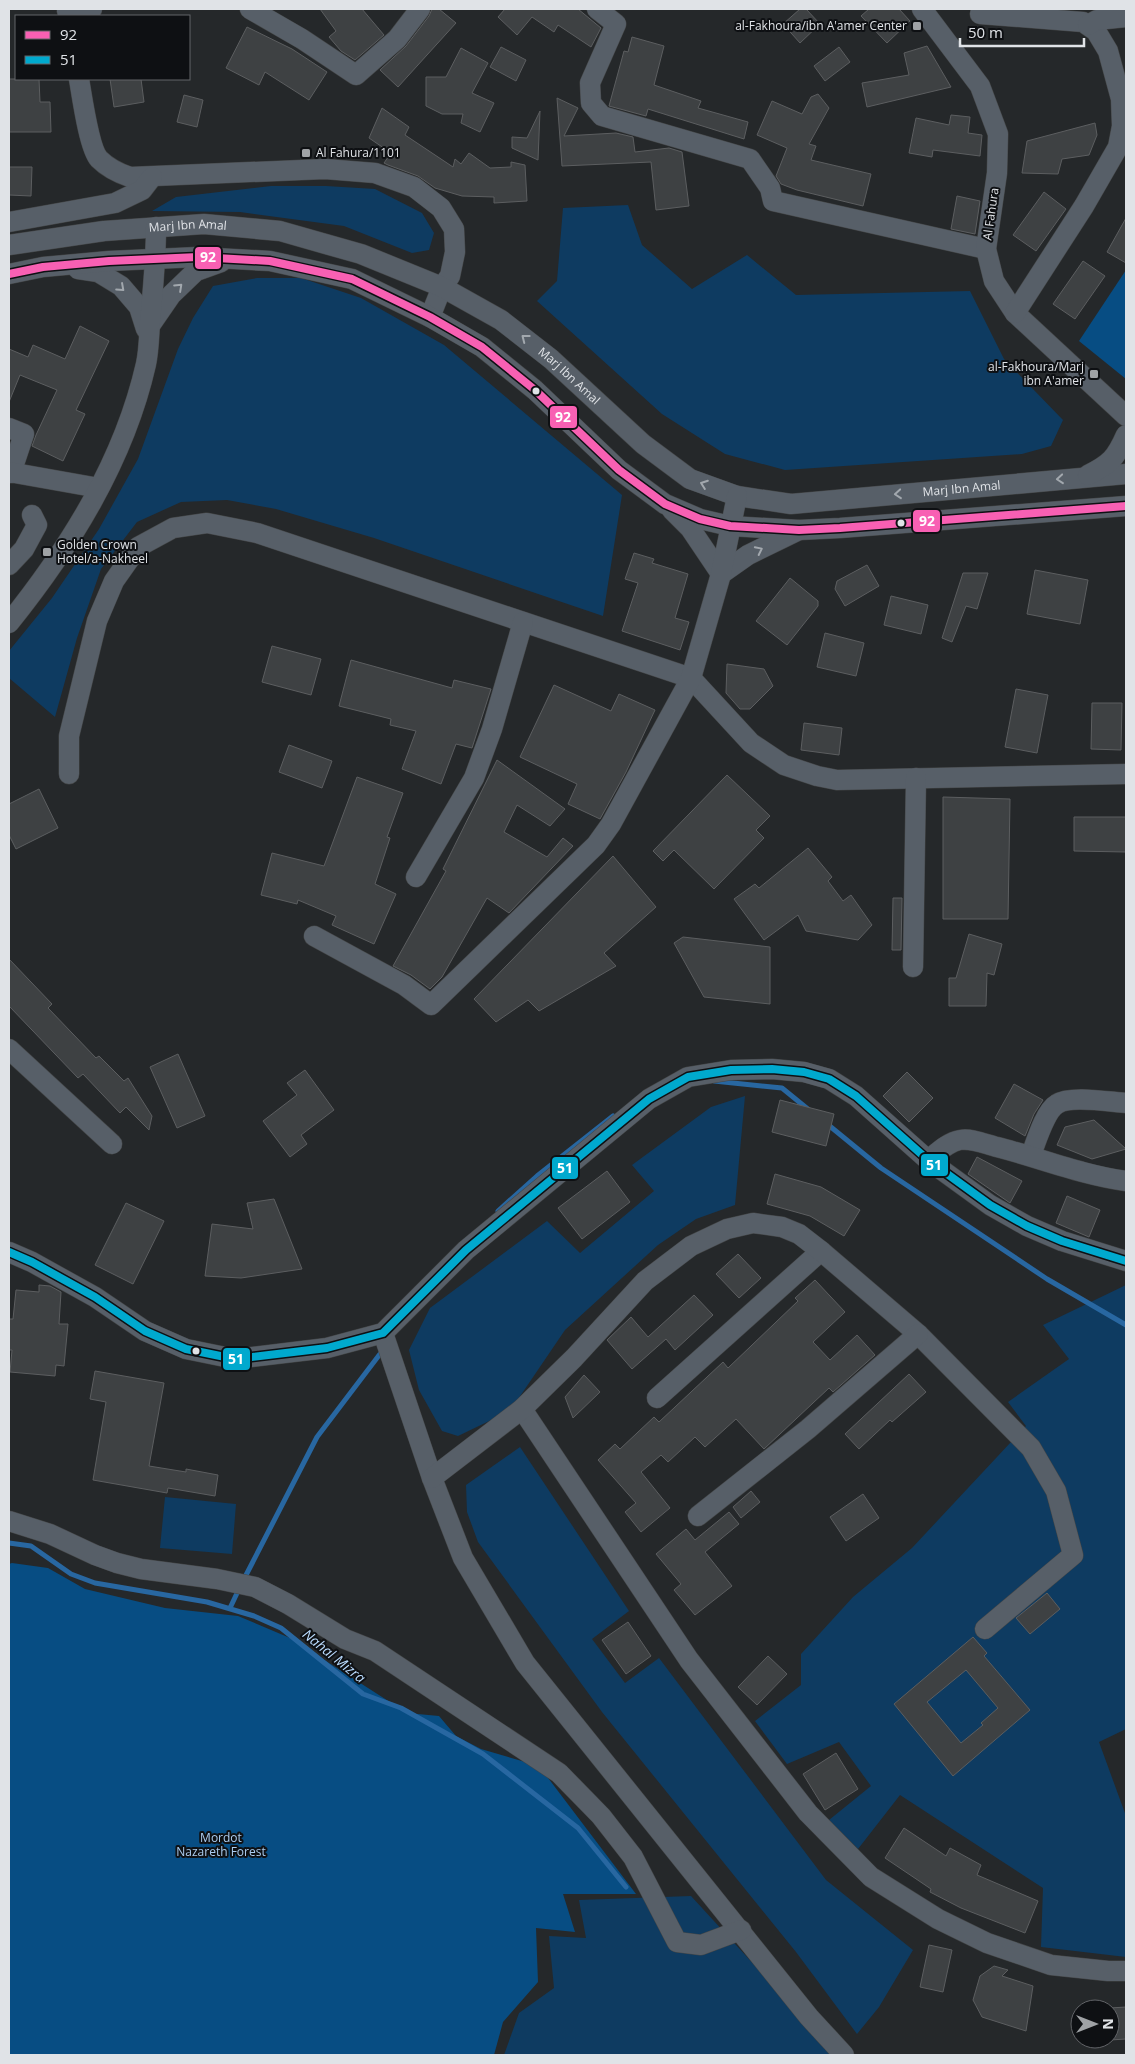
<svg xmlns="http://www.w3.org/2000/svg" width="1135" height="2064" font-family="'Open Sans',sans-serif">
<style>
.green{fill:#0e3b61}
.forest{fill:#074d83}
.lines{fill:none;stroke-linecap:round;stroke-linejoin:round}
.stream{stroke:#2867a1;stroke-width:5}
.building{fill:#3e4143;stroke:#5c5e60;fill-rule:evenodd}
.minor-casing{stroke:#444647;stroke-width:21}
.minor{stroke:#575f68;stroke-width:20}
.bus-1-casing{stroke:#0e1013;stroke-width:11}
.bus-2-casing{stroke:#0e1013;stroke-width:11}
.bus-1{stroke:#f860b3;stroke-width:8}
.bus-2{stroke:#00a9ce;stroke-width:8}
.oneway{stroke:#a2a8ae}
.poi-dot{fill:#9fa2a5;stroke:#0e1013;stroke-width:2}
.bus-dot{fill:#e0e3e7;stroke:#0e1013;stroke-width:2}
.labels{text-anchor:middle;stroke-width:4;stroke-linejoin:round;paint-order:stroke}
.poi-label{font-size:12px;fill:#e0e3e7;stroke:#0e1013;text-anchor:end}
.street-label{font-size:12px;fill:#e0e3e7;stroke:#0e1013}
.park-label{font-size:12px;fill:#accdf0;stroke:#0e1013}
.water-label{font-size:14px;font-style:italic;fill:#badcff;stroke:#0e1013}
.line-badge{stroke:#0e1013;stroke-width:2}
.badge-label{font-size:14px;text-anchor:middle;font-weight:bold;fill:#fff}
</style>
<rect width="100%" height="100%" fill="#25282a"/>
<g class="green">
<path d="M271,186H326L375,189L422,213L434,233L429,250L412,253L344,226L240,212L152,211L176,197Z"/>
<path d="M628,205L642,245L692,289L747,255L796,295L970,291L1004,359L1063,420L1051,446L1022,454L785,470L725,454L662,414L537,301L557,281L563,208Z"/>
<path d="M257,278H301L361,298L444,345L622,495L603,616L374,538L276,509L227,500L181,502L137,522L101,569L77,638L55,717L9,678V651L52,598L99,529L138,459L178,349L193,318L213,286Z"/>
<path d="M745,1096L735,1205L696,1219L658,1245L565,1330L510,1411L458,1436L442,1431L419,1390L409,1350L430,1308L547,1221L580,1253L654,1191L632,1165L711,1107Z"/>
<path d="M1126,1285V1729L1099,1742L1126,1816V1957L1041,1947L1043,1888L900,1795L858,1849L829,1820L871,1786L839,1742L787,1764L755,1721L801,1685V1654L853,1597L912,1548L1026,1426L1008,1402L1069,1359L1043,1325Z"/>
<path d="M520,1447L629,1611L592,1639L625,1683L659,1658L826,1880L913,1950L879,2007L857,2034L796,1952L602,1712L478,1542L467,1512L466,1485Z"/>
<path d="M165,1497L236,1504L232,1554L160,1548Z"/>
<path d="M691,1896L837,2055H504L519,2013L554,1988L549,1936L586,1938L579,1900Z"/>
</g>
<g class="forest">
<path d="M1126,270V379L1079,341Z"/>
<path d="M12,1563L48,1568L85,1589L165,1608L238,1616L290,1638L407,1713L439,1716L456,1736L481,1749L539,1766L636,1894H563L575,1932L536,1928L538,1982L503,2022L494,2055H9V1564Z"/>
</g>
<g class="lines">
<g class="stream">
<path d="M714,1081L782,1088L809,1110"/>
<path d="M826,1123L881,1168L1047,1279L1126,1325"/>
<path d="M498,1211L537,1176L613,1116"/>
<path d="M9,1543L31,1546L71,1574L95,1583L207,1602L254,1616L281,1628L363,1694L401,1708L483,1754L578,1828L626,1887"/>
<path d="M244,1579L317,1437L383,1350"/>
<path d="M230,1608L239,1589"/>
</g>
</g>
<g class="building">
<path d="M320,9H362L384,35L355,60L341,51L329,37L336,31Z"/>
<path d="M432,9H439L456,23L398,87L380,70L406,46L429,16Z"/>
<path d="M505,9H578L601,28L591,47L558,25L554,32L532,17L517,35L498,17Z"/>
<path d="M800,9H806L820,24L800,43L783,24Z"/>
<path d="M869,9H899L910,21L887,43L861,16Z"/>
<path d="M247,27L292,49L327,72L309,100L265,72L259,85L226,68Z"/>
<path d="M632,37L664,46L654,85L701,101L698,108L748,122L744,139L648,109L646,116L609,106L624,51L628,52Z"/>
<path d="M927,46L951,87L867,107L862,83L909,75L904,53Z"/>
<path d="M501,47L526,60L516,81L490,67Z"/>
<path d="M839,47L850,62L825,81L814,66Z"/>
<path d="M461,48L488,63L472,93L494,103L480,132L461,123L463,114H442L426,106V77H446Z"/>
<path d="M9,79H39L40,102H50L51,132H9Z"/>
<path d="M110,79H141L144,102L114,107Z"/>
<path d="M818,94L829,108L809,144L816,146L811,160L871,174L863,206L797,190L781,184L776,176L787,148L757,135L772,101L802,114L811,97Z"/>
<path d="M184,95L203,100L197,127L177,122Z"/>
<path d="M557,98L578,108L564,136L616,133L633,137L635,152L669,148L682,152L689,206L656,210L651,162L562,166Z"/>
<path d="M382,108L409,127L405,135L453,167L455,159L461,164L469,153L490,168L511,167V162L525,165L527,201L494,203V197L462,196L435,188L418,176L388,165L384,163L391,153L369,138Z"/>
<path d="M540,111L538,160L512,148V137L527,138Z"/>
<path d="M951,115L970,117L968,133L982,135L980,156L933,150L932,157L909,153L916,118L949,125Z"/>
<path d="M1095,123L1097,135L1089,155L1062,159L1058,174L1022,173L1027,141Z"/>
<path d="M9,167H32L31,196L9,195Z"/>
<path d="M1044,192L1066,209L1036,251L1013,235Z"/>
<path d="M957,196L980,201L975,234L951,229Z"/>
<path d="M1126,218V263L1107,252Z"/>
<path d="M1083,261L1105,276L1075,319L1053,304Z"/>
<path d="M80,326L109,341L76,410L85,414L63,461L32,446L36,435L57,390L20,375L9,402V349L28,357L33,345L65,359Z"/>
<path d="M634,553L654,559L652,563L688,574L675,618L689,622L680,650L622,631L638,583L625,579Z"/>
<path d="M867,565L879,586L845,606L835,589L837,581Z"/>
<path d="M1035,570L1088,580L1080,624L1027,614Z"/>
<path d="M963,573H988L977,609L966,606L952,642L942,638Z"/>
<path d="M790,578L818,601V606L787,645L756,621Z"/>
<path d="M891,596L928,605L921,634L884,625Z"/>
<path d="M825,633L864,643L856,676L817,667Z"/>
<path d="M272,646L321,659L311,695L262,682Z"/>
<path d="M351,660L452,688L454,680L491,689L472,748L456,744L441,784L402,769L416,731L390,725L391,719L339,706Z"/>
<path d="M727,664L764,669L773,686L750,709H740L726,693Z"/>
<path d="M554,685L611,711L619,694L655,710L626,772L600,819L568,804L577,784L520,757Z"/>
<path d="M1016,689L1048,695L1037,753L1005,747Z"/>
<path d="M1092,703H1122L1121,750L1091,749Z"/>
<path d="M804,723L842,728L839,755L801,750Z"/>
<path d="M289,745L332,761L322,788L279,772Z"/>
<path d="M497,760L565,809L550,826L517,805L504,832L547,857L563,838L573,846L509,913L487,898L442,977L430,989L411,975L393,966L446,871L443,869Z"/>
<path d="M727,775L770,816L756,830L764,838L714,889L674,850L663,861L653,851Z"/>
<path d="M357,777L403,793L387,837L390,838L375,884L396,894L374,944L332,925L336,916L298,900L297,904L261,895L272,853L324,866Z"/>
<path d="M39,789L58,828L16,849L9,835V804Z"/>
<path d="M943,797L1010,799L1008,919H943Z"/>
<path d="M1074,817H1126V852L1074,851Z"/>
<path d="M808,848L832,877L828,881L843,901L851,895L872,925L858,940L806,931L798,915L764,940L734,899L755,884L759,888Z"/>
<path d="M613,856L656,907L604,953L616,966L539,1011L528,1000L496,1022L474,999Z"/>
<path d="M893,898H902L901,950H892Z"/>
<path d="M969,934L1002,944L994,975L987,973L986,1006H949V978H956Z"/>
<path d="M683,937L770,947V1004L704,997L674,943Z"/>
<path d="M9,959L52,1004L48,1008L96,1058L99,1056L124,1081L128,1078L152,1116L149,1130L126,1107L120,1113L83,1074L78,1078L9,1006Z"/>
<path d="M178,1054L205,1116L177,1128L150,1067Z"/>
<path d="M305,1070L334,1110L301,1135L307,1144L290,1157L263,1121L297,1095L287,1083Z"/>
<path d="M907,1072L933,1098L909,1122L883,1096Z"/>
<path d="M1014,1084L1043,1100L1034,1114L1025,1136L995,1118Z"/>
<path d="M780,1100L834,1114L826,1146L772,1132Z"/>
<path d="M1094,1120L1126,1149L1092,1159L1057,1145L1065,1127Z"/>
<path d="M977,1157L1022,1181L1010,1203L968,1174Z"/>
<path d="M607,1171L630,1202L582,1239L558,1208Z"/>
<path d="M775,1174L821,1187L860,1210L844,1236L810,1216L767,1204Z"/>
<path d="M1067,1196L1100,1210L1089,1237L1056,1223Z"/>
<path d="M274,1199L302,1269L241,1278L205,1276L212,1224L253,1229L247,1203Z"/>
<path d="M126,1203L164,1221L133,1284L95,1265Z"/>
<path d="M738,1254L761,1278L739,1298L716,1274Z"/>
<path d="M815,1280L845,1312L813,1342L830,1360L857,1335L875,1355L833,1392L829,1388L764,1449L736,1419L705,1447L695,1437L668,1462L661,1455L641,1472L670,1508L641,1532L625,1512L636,1503L598,1460L615,1444L620,1449L654,1417L659,1422L723,1362L728,1368L798,1301L795,1298Z"/>
<path d="M39,1285L50,1286L61,1292L59,1324H68L64,1366L56,1365L55,1376L10,1372L12,1350H9V1319H13L16,1290L39,1292Z"/>
<path d="M694,1295L713,1315L675,1350L666,1339L632,1369L607,1340L631,1317L648,1337Z"/>
<path d="M95,1371L164,1383L149,1466L186,1472V1469L218,1475L215,1496L168,1488L167,1493L93,1480L106,1402L90,1399Z"/>
<path d="M909,1374L926,1392L892,1422L890,1420L859,1449L845,1434Z"/>
<path d="M584,1375L600,1392L573,1418L565,1397Z"/>
<path d="M751,1491L760,1502L741,1518L733,1507Z"/>
<path d="M863,1494L879,1518L846,1541L830,1517Z"/>
<path d="M729,1512L739,1524L705,1552L732,1586L695,1615L674,1590L681,1584L656,1554L686,1529L695,1540Z"/>
<path d="M1047,1593L1060,1609L1030,1634L1016,1618Z"/>
<path d="M628,1622L651,1656L626,1674L602,1640Z"/>
<path d="M973,1637L987,1653L984,1656L1030,1710L953,1776L894,1704ZM966,1670L998,1708L981,1723L983,1725L961,1743L927,1702Z"/>
<path d="M768,1656L787,1674L757,1705L738,1687Z"/>
<path d="M836,1753L858,1789L825,1810L803,1774Z"/>
<path d="M904,1828L946,1856L950,1848L981,1865L977,1875L1038,1901L1025,1933L961,1908L930,1892L931,1889L885,1858Z"/>
<path d="M929,1945L952,1950L943,1992L920,1987Z"/>
<path d="M994,1966L1008,1970L1002,1976L1033,1986L1026,2031L982,2017L973,2000L980,1976Z"/>
<path d="M1126,2007V2039L1110,2040V2008Z"/>
</g>
<g class="lines">
<g class="minor-casing">
<g id="minor">
<path d="M250,9L302,39L356,75L397,39L420,9"/>
<path d="M597,9L616,24L590,83L591,103L602,116L750,159L770,188L773,201L986,249"/>
<path d="M922,9L980,86L998,134L997,173L986,249L994,281L1015,313L1126,416"/>
<path d="M67,11L92,9"/>
<path d="M980,14L1083,22L1096,31L1108,51L1121,99L1122,126L1118,147L1084,206L1015,313"/>
<path d="M1088,25L1097,20L1126,17"/>
<path d="M79,79C82,96 89,148 99,159C108,168 118,173 130,177L325,169L375,173L414,187L441,208L454,229L455,252L450,276L442,287L430,317"/>
<path d="M9,222L115,203L142,190L152,177"/>
<path id="s1" d="M9,245L104,231L204,224L280,231L361,254L442,287L501,320L551,359L643,444L690,479L737,496L791,504L1126,474"/>
<path d="M78,269L98,272L121,286L139,307L146,329"/>
<path d="M9,274L43,267L109,261L198,257L270,261L352,279L430,317L482,347L535,390L619,470L665,504L700,519L730,526L799,530L840,528L1126,506"/>
<path d="M151,324L171,295L196,271L221,262"/>
<path d="M9,428L24,434L11,473"/>
<path d="M9,472L99,488"/>
<path d="M1088,475C1110,464 1116,458 1126,435"/>
<path d="M672,510L690,528L721,574L748,555L799,530"/>
<path d="M9,565L24,549L37,525L32,515"/>
<path d="M9,623C70,547 124,461 146,364C149,350 149,336 150,322C153,290 156,259 156,227"/>
<path d="M69,774V736L97,621L114,581L138,547L173,528L207,523L257,533L691,678L751,743L784,765L817,776L837,780L1126,774"/>
<path d="M416,877L474,778L492,729L523,622"/>
<path d="M314,936L404,985L431,1005L596,845L611,824L691,678L721,574L737,496"/>
<path d="M913,967L916,778"/>
<path d="M9,1049L112,1144"/>
<path d="M1031,1155C1036,1142 1045,1111 1057,1104C1070,1095 1110,1102 1126,1103"/>
<path d="M928,1160C937,1153 948,1142 960,1140C972,1138 985,1144 997,1147C1040,1158 1082,1175 1126,1181"/>
<path d="M9,1252L32,1262L95,1297L145,1331L186,1349L235,1359L327,1348L383,1333L466,1250L649,1099L688,1077L731,1070L772,1069L804,1072L829,1079L856,1096L928,1160L990,1205L1027,1226L1062,1241L1126,1261"/>
<path d="M383,1333L432,1478L463,1558L525,1663L809,2017L844,2055"/>
<path d="M657,1398L821,1251"/>
<path d="M522,1409L689,1660L808,1813L871,1877L938,1919L987,1943L1051,1965L1108,1971H1126"/>
<path d="M432,1478L522,1409L574,1358L645,1281L691,1246L727,1229L753,1223L782,1227L799,1234L821,1251L918,1334L1031,1448L1056,1491L1073,1555L985,1629"/>
<path d="M698,1516L808,1429L918,1334"/>
<path d="M9,1521L50,1534L95,1555L117,1563L141,1569L217,1579L255,1587L288,1604L345,1639L375,1651L559,1773L601,1816L633,1857L677,1942L701,1945L741,1930"/>
</g>
</g>
<use href="#minor" class="minor"/>
<g class="bus-1-casing">
<path id="bus-1" d="M9,274L43,267L109,261L198,257L270,261L352,279L430,317L482,347L535,390L619,470L665,504L700,519L730,526L799,530L840,528L1126,506"/>
</g>
<g class="bus-2-casing">
<path id="bus-2" d="M9,1252L32,1262L95,1297L145,1331L186,1349L235,1359L327,1348L383,1333L466,1250L649,1099L688,1077L731,1070L772,1069L804,1072L829,1079L856,1096L928,1160L990,1205L1027,1226L1062,1241L1126,1261"/>
</g>
<use href="#bus-1" class="bus-1"/>
<use href="#bus-2" class="bus-2"/>
</g>
<defs><path id="oneway-chevron" d="M-2-3.5L2.5 0L-2 3.5" fill="none" stroke-width="1.6" stroke-linecap="round" stroke-linejoin="round" transform="scale(1.25)"/></defs>
<g class="oneway">
<use href="#oneway-chevron" transform="translate(179 287) rotate(-43)"/>
<use href="#oneway-chevron" transform="translate(121 288) rotate(42)"/>
<use href="#oneway-chevron" transform="translate(525 338) rotate(-142)"/>
<use href="#oneway-chevron" transform="translate(1060 479) rotate(175)"/>
<use href="#oneway-chevron" transform="translate(704 484) rotate(-160)"/>
<use href="#oneway-chevron" transform="translate(898 494) rotate(175)"/>
<use href="#oneway-chevron" transform="translate(759 550) rotate(-26)"/>
</g>
<g class="poi-dot">
<rect x="912" y="21" width="10" height="10" rx="2.5"/>
<rect x="301" y="148" width="10" height="10" rx="2.5"/>
<rect x="1089" y="369" width="10" height="10" rx="2.5"/>
<rect x="42" y="547" width="10" height="10" rx="2.5"/>
</g>
<g class="bus-dot">
<circle cx="536" cy="391" r="4.5"/>
<circle cx="901" cy="523" r="4.5"/>
<circle cx="196" cy="1351" r="4.5"/>
</g>
<g class="labels">
<g class="poi-label">
<text x="907" y="30">al-Fakhoura/ibn A'amer Center</text>
<text x="316" y="157" text-anchor="start">Al Fahura/1101</text>
<text x="1084" y="371">al-Fakhoura/Marj<tspan x="1084" dy="14">ibn A'amer</tspan></text>
<text x="57" y="549" text-anchor="start">Golden Crown<tspan x="57" dy="14">Hotel/a-Nakheel</tspan></text>
</g>
<g class="street-label">
<text transform="translate(991 214) rotate(-82)" y="4">Al Fahura</text>
<text dy="4" stroke="none"><textPath href="#s1" startOffset="180">Marj Ibn Amal</textPath></text>
<text dy="4" stroke="none"><textPath href="#s1" startOffset="600">Marj Ibn Amal</textPath></text>
<text dy="4" stroke="none"><textPath href="#s1" startOffset="1035">Marj Ibn Amal</textPath></text>
</g>
<g class="park-label">
<text x="221" y="1842">Mordot<tspan x="221" dy="14">Nazareth Forest</tspan></text>
</g>
<g class="water-label">
<text transform="translate(334 1656) rotate(39)" y="5">Nahal Mizra</text>
</g>
</g>
<g class="line-badge">
<rect x="194" y="246" width="28" height="24" rx="5" fill="#f860b3"/>
<rect x="549" y="405" width="29" height="24" rx="5" fill="#f860b3"/>
<rect x="912" y="509" width="29" height="24" rx="5" fill="#f860b3"/>
<rect x="920" y="1153" width="29" height="24" rx="5" fill="#00a9ce"/>
<rect x="551" y="1156" width="28" height="24" rx="5" fill="#00a9ce"/>
<rect x="222" y="1347" width="29" height="24" rx="5" fill="#00a9ce"/>
</g>
<g class="badge-label">
<text x="208" y="262">92</text>
<text x="563" y="422">92</text>
<text x="927" y="526">92</text>
<text x="934" y="1170">51</text>
<text x="565" y="1173">51</text>
<text x="236" y="1364">51</text>
</g>
<rect width="1135" height="2064" fill="none" stroke="#e0e3e7" stroke-width="20"/>
<rect x="15" y="15" width="175" height="65" fill="#0e1013" stroke="#626468"/>
<rect x="25" y="31" width="25" height="8" fill="#f860b3" stroke="#626468"/>
<text x="60" y="40" font-size="15" fill="#e0e3e7">92</text>
<rect x="25" y="56" width="25" height="8" fill="#00a9ce" stroke="#626468"/>
<text x="60" y="65" font-size="15" fill="#e0e3e7">51</text>
<g transform="translate(1095 2024) rotate(90)"><circle r="24" fill="#0e1013" stroke="#626468"/>
<path d="M0-4L9 19L0 12L-9 19Z" fill="#9fa2a5"/>
<text y="-8" font-size="14" font-weight="bold" text-anchor="middle" fill="#e0e3e7">N</text>
</g>
<path d="M960 38v8h124v-8" fill="none" stroke="#e0e3e7" stroke-width="2.5"/>
<text x="968" y="38" font-size="15" fill="#e0e3e7" stroke="#0e1013" stroke-width="4" paint-order="stroke">50 m</text>
</svg>
